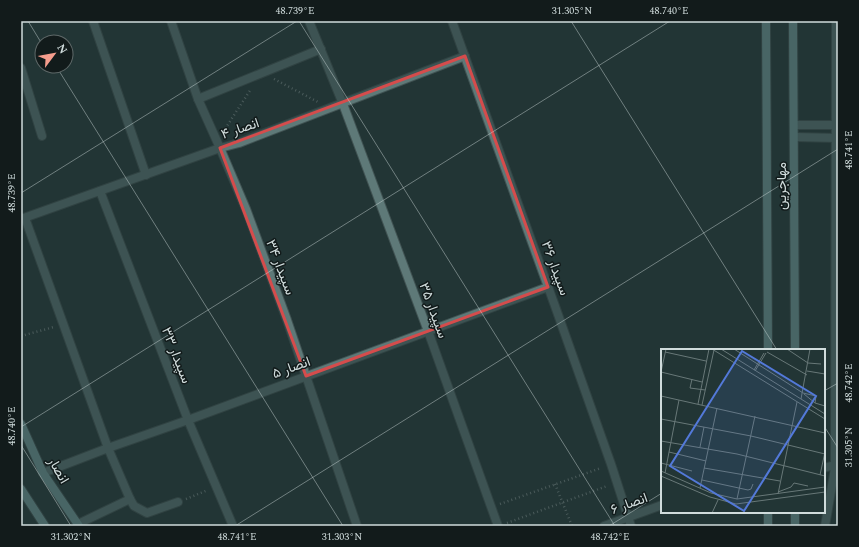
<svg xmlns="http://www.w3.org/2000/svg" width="859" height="547" font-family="Spectral,Vazirmatn,serif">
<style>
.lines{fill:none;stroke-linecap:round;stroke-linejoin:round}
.minor-casing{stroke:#415353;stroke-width:10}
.secondary-casing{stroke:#415353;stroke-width:10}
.path{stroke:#7a8989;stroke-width:2.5;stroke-dasharray:1 3;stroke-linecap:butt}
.minor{stroke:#5e7978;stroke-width:8}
.secondary{stroke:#76a1a1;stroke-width:8}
.marked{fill:none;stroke:#d54c4c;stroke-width:3;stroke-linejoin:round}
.ticks{fill:none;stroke:#d0dcdc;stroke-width:1;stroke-opacity:0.45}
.labels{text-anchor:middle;stroke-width:3;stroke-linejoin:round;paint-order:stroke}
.street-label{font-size:14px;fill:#d0dcdc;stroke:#121b1b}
.inset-road{fill:none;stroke:#687878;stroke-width:1}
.view{fill:#5379d9;fill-opacity:0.15;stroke:#5379d9;stroke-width:2}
.inset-edge{fill:none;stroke:#d0dcdc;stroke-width:2}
.neatline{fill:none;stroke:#d0dcdc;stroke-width:1.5}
.ticks-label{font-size:10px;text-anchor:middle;fill:#d0dcdc}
</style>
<rect width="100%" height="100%" fill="#223535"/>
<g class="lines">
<g class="minor-casing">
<g id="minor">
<path d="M93,21L146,175"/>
<path d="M171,21L198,99L220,148L246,209L287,320L357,526"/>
<path d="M309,21L343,104L428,331L498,526"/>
<path d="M452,21L555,306L611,464L631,526"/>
<path d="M836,21L835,465L838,474"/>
<path d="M21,68L42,136"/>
<path d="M198,99L321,49"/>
<path d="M794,125H838"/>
<path d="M794,137L838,138"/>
<path d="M100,191L188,420L233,526"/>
<path d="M25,218L108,448L130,499L134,506L147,513L178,502"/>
<path d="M21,219L220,148L239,143L465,56"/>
<path d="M824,468L838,464"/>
<path d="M43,473L108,448L188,420L548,287"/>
<path d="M78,524L130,499"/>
<path d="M604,526L662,505"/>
<path d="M825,526L835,468"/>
</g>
</g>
<g class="secondary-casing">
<g id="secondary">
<path d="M766,21L768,350"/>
<path d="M793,21L795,350"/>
<path d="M21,424L43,473L79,526"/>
<path d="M21,489L45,526"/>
<path d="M795,512V526"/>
<path d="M768,526V512"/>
</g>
</g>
<g class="path">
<path d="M274,79L318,102"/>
<path d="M223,132L251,89"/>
<path d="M21,336L54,327"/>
<path d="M555,484L572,526"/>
<path d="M186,499L208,490"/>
<path d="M500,504L601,468"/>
<path d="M507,523L607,486"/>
</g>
<use href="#minor" class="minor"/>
<use href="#secondary" class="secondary"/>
</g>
<path d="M0 0H859V547H0ZM465,56L548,287L306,376L220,148Z" fill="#223535" fill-opacity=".55" fill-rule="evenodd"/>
<path class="marked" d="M465,56L548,287L306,376L220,148Z"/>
<path class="ticks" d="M28,21L42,44M299,21L615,526M571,21L777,350M56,66L343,526M21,193L297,21M824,391L838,383M824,426L838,448M21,427L670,21M21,445L71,526M235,526L838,149M609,526L662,493"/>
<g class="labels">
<g class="street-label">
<text transform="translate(240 128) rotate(-19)" y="5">انصار ۴</text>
<text transform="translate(781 186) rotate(-90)" y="5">مهاجرین</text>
<text transform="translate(281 267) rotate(69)" y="5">سپیدار ۳۴</text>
<text transform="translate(556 268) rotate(70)" y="5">سپیدار ۳۶</text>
<text transform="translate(434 310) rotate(70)" y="5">سپیدار ۳۵</text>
<text transform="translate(177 355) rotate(69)" y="5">سپیدار ۳۳</text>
<text transform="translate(291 367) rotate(-20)" y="5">انصار ۵</text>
<text transform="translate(59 470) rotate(60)" y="5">انصار</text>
<text transform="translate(629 503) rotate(-20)" y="5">انصار ۶</text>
</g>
</g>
<g transform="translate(661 349)">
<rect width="164" height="164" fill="#223535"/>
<path class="inset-road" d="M51,0L164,70M60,0L164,65M73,0L142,44L155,47L154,54M126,0L147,14L160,15M4,3L45,12M106,3L146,26M93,21L103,4M94,22L105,4M146,22L164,25M0,23L41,33M0,23L5,0M31,30L29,39L44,41M143,45L154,54L164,57M0,47L164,84M140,50L149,0M37,55L48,0M41,56L53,1M0,70L90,87L164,105M0,92L76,105L164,127M39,98L43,78M8,103L45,112M0,114L31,122M43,119L119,132M0,122L50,144L76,150L164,138M4,124L18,51M159,126L164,103M0,127L49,148L75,155L164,143M41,131L87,141L90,140L92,135M39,139L56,59M117,143L130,138L133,134L147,137M117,145L136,53M76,150L94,67M51,164L57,151"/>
<path class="view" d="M81,2L155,47L83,162L9,117Z"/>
<rect width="164" height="164" class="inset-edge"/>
</g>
<rect width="859" height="547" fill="none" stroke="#121b1b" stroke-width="44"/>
<g transform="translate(54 54) rotate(58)"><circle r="19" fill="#121b1b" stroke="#5e6868"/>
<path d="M0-3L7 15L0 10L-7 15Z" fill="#f59d8d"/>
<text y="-6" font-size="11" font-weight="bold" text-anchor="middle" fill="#d0dcdc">N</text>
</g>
<rect x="22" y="22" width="815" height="503" class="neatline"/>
<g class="ticks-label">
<text x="295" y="14">48.739°E</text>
<text x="572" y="14">31.305°N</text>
<text x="669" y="14">48.740°E</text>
<text transform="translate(848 150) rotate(-90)" y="4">48.741°E</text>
<text transform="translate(11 193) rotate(-90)" y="4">48.739°E</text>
<text transform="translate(848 383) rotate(-90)" y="4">48.742°E</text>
<text transform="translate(11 426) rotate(-90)" y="4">48.740°E</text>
<text transform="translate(848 447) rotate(-90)" y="4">31.305°N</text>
<text x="71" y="540">31.302°N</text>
<text x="237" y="540">48.741°E</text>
<text x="342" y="540">31.303°N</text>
<text x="610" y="540">48.742°E</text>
</g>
</svg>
